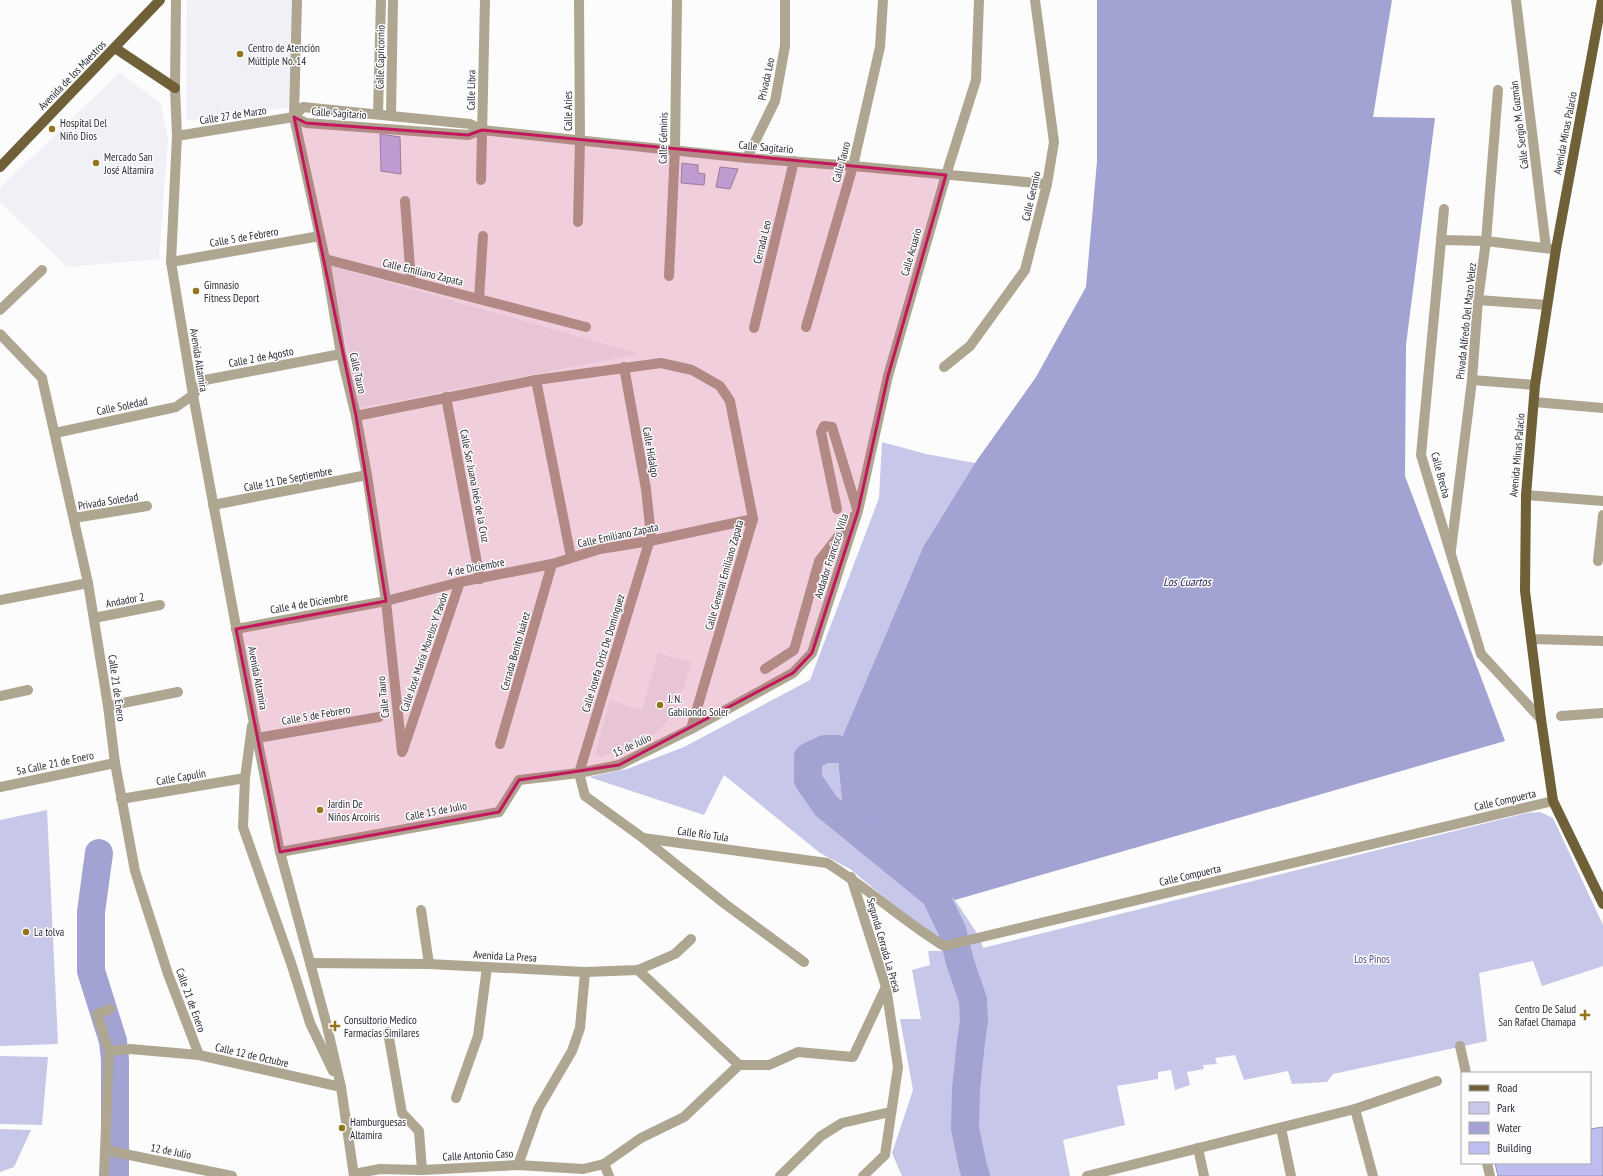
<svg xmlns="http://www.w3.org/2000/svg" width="1603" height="1176" font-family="'PT Sans Narrow',sans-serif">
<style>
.built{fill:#f0f0f7}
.green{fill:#c6c7e9}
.water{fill:#a2a2d3}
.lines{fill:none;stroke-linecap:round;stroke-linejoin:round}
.river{stroke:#a2a2d3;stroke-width:28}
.building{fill:#bdbdf0;stroke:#9293ac}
.minor{stroke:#afa691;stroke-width:10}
.major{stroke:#6f6038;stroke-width:10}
.marked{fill:#c2185b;fill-opacity:0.2;stroke:#c2185b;stroke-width:3;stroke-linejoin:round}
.poi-dot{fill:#93761c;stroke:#fcfcfc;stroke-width:1.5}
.labels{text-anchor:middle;stroke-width:3;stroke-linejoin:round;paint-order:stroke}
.poi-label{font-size:11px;fill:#2a2a34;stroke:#fcfcfc;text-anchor:start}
.street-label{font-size:11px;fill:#2a2a34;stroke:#fcfcfc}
.park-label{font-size:11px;fill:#4f4b8a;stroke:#fcfcfc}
.water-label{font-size:12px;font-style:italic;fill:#261e59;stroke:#fcfcfc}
</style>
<rect width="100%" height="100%" fill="#fcfcfc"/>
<g class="built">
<path d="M187,0H293L292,107L186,121Z"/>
<path d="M119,73L161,103L168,139L159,259L67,267L0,202V188Z"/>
<path d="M331,266L639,354L359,408Z"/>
<path d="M658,653L692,663L676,709L663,726L651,737L601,757L595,755L610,700L642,710Z"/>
</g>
<g class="green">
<path d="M882,442L926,454L975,463L923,547L837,749L843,812L878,840L930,877L955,900L980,938L983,948L1527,813L1540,812L1553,818L1603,925V966L1542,986L1533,961L1479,973L1487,1041L1333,1074L1327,1082L1292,1084L1288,1071L1244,1080L1235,1055L1215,1058L1217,1064L1203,1065L1204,1069L1187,1072L1190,1085L1175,1090L1171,1070L1158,1072V1079L1117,1086L1125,1125L1063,1140L1070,1176H902L892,1153L913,1090L900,1019H921L912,970L930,965L928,951H946L944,946L850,869L820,853L724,775L704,815L589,777L627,769L684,747L810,680L879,498Z"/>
<path d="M47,810L58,1044L0,1046V820Z"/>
<path d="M0,1056L48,1057L42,1125L0,1124Z"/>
<path d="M0,1129L31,1130L14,1167L0,1172Z"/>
</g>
<path class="water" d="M1097,0H1392L1373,117L1435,118L1406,345L1405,476L1505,741L955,900L930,877L878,840L843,812L837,749L923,547L975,463L1036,377L1086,287L1097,161Z"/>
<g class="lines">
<g class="river">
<path d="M837,749H825L808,757V780L826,806L935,895L952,930L960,962L973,1000L974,1021L971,1041L966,1090L965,1128L973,1167L976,1176"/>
<path d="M99,853L91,912V971L113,1041L115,1060V1176"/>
</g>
</g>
<g class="building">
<path d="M380,134L400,137L401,174L381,171Z"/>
<path d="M682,163L698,165V173L705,174L704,185L681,183Z"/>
<path d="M720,167L738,169L730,189L716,187Z"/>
<path d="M1603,1127V1176H1498L1495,1163H1590V1129Z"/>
</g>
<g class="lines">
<g class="minor">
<path d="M176,0L175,88L177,136L171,262L193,395L253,718L280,852L326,1022L341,1087L354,1176"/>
<path d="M297,0L294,117L325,259L341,354L356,416L367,475L386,601L402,752"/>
<path d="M1516,0L1546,248"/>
<path d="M378,114L381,0"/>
<path d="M391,115L393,0"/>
<path d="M482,130L468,135L306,123L294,117L303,107L470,124L482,130L747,158L853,166L1047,184"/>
<path d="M177,136L294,117"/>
<path d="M747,158L775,101L785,46V0"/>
<path d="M481,180L485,0"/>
<path d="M405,201L411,281"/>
<path d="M1444,209L1421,455L1481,654L1541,719"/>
<path d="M578,222L580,140L579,0"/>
<path d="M1441,240L1486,241L1552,249"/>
<path d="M325,259L586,327"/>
<path d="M171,262L320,236"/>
<path d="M669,276L675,149L677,0"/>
<path d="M479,299L483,236"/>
<path d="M1478,300L1547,305"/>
<path d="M0,310L42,270"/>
<path d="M806,327L853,166L880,47L883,0"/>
<path d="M754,328L794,161"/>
<path d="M0,334L42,378L88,583L108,706L115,763L135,871L168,974L199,1055"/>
<path d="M944,367L970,346L1025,270L1047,184L1054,142L1035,0"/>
<path d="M536,380L571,557"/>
<path d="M1472,380L1535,385"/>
<path d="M446,397L480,579"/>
<path d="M1534,402L1603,408"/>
<path d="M356,416L536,380L661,363L692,370L720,386L730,401L753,519L691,729"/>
<path d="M55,433L176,407L193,395L205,380L341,354"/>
<path d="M1526,495L1603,501"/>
<path d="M213,505L367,475"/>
<path d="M837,509L821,432L824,426L832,427L857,509"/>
<path d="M74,518L147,506"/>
<path d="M1451,550L1472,380L1478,300L1486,241L1498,90"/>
<path d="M1598,561L1603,515"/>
<path d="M0,600L88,583"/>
<path d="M94,618L160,605"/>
<path d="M236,629L386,601L460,582L552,564L600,549L650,541L753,519"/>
<path d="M1531,639L1603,641"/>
<path d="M765,669L794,650L819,561L854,516"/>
<path d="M0,696L28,690"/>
<path d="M108,706L178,692"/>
<path d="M1561,716L1603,713"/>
<path d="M252,726L245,778L243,827L291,963L310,1023L333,1071"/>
<path d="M257,738L379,717"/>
<path d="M500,744L552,564"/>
<path d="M403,750L460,582"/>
<path d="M579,773L651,536L646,489L624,367"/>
<path d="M579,773L585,796L643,838L725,904L804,962"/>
<path d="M0,787L115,763"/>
<path d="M121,799L245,778"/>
<path d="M643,838L827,863C868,888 903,921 944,946L1553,801"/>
<path d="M280,852L499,812L519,780L579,773L619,765L691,729L793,673L812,653L858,511L888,376L946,175L976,80L979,0"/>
<path d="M851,877L886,987L898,1067L885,1155L863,1176"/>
<path d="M421,910L429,964"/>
<path d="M310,963L429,964L585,972L638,970L675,954L691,939"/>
<path d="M638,970L739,1065"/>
<path d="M388,1032L402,1113L419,1131L422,1170"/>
<path d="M1460,1046L1466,1073"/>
<path d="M109,1051L130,1049L199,1055L341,1087"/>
<path d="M456,1098L478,1036L487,967"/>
<path d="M1355,1109L1373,1176"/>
<path d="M1281,1128L1291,1176"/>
<path d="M106,1148L110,1151L232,1176"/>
<path d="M1198,1148L1204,1176"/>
<path d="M1487,1163L1490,1176"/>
<path d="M604,1164L609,1176"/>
<path d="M518,1165L538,1109L572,1051L580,1028L585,972"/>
<path d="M354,1174L380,1169L422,1170L518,1165L583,1169L604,1164L641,1138L684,1117L739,1065H769L798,1052L853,1057L886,987"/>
<path d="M104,1176L109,1051L97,1014L110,1009"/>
<path d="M780,1176L821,1136L842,1123L890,1112"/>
<path d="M1087,1176L1355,1109L1437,1081"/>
</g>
<g class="major">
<path d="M1602,0L1556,249L1535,385L1526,495L1525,591L1541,719L1553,801L1603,904"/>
<path d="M115,48L175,88"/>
<path d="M0,167L160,0"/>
</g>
</g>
<path class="marked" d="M294,117L306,123L468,135L482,130L946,175L888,376L858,511L812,653L793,673L619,765L519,780L499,812L280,852L236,629L386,601L356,416Z"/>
<g class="poi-dot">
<circle cx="240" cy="54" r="4"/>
<circle cx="52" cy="129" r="4"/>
<circle cx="96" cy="163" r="4"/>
<circle cx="196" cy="291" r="4"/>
<circle cx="660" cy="705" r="4"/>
<circle cx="320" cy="810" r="4"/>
<circle cx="26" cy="932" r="4"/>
<path d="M1583 1009h4v4h4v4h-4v4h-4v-4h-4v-4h4z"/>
<path d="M333 1020h4v4h4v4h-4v4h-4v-4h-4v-4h4z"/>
<circle cx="342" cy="1128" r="4"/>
</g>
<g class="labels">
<g class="poi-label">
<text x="248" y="52">Centro de Atención<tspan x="248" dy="13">Múltiple No. 14</tspan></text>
<text x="60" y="127">Hospital Del<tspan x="60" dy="13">Niño Dios</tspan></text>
<text x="104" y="161">Mercado San<tspan x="104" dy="13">José Altamira</tspan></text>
<text x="204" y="289">Gimnasio<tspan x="204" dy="13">Fitness Deport</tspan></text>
<text x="668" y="703">J. N.<tspan x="668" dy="13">Gabilondo Soler</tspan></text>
<text x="328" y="808">Jardin De<tspan x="328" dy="13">Niños Arcoiris</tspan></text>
<text x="34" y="936">La tolva</text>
<text x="1576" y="1013" text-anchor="end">Centro De Salud<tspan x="1576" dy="13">San Rafael Chamapa</tspan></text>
<text x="344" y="1024">Consultorio Medico<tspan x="344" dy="13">Farmacias Similares</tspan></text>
<text x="350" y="1126">Hamburguesas<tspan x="350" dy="13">Altamira</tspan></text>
</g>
<g class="street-label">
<text transform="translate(380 57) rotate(-89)" y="4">Calle Capricornio</text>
<text transform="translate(72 75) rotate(-46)" y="4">Avenida de los Maestros</text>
<text transform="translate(766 79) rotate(-78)" y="4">Privada Leo</text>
<text transform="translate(471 90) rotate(-89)" y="4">Calle Libra</text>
<text transform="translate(568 111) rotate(-90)" y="4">Calle Aries</text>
<text transform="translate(339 113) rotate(4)" y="4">Calle Sagitario</text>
<text transform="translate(233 115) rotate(-9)" y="4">Calle 27 de Marzo</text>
<text transform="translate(1519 125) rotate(-97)" y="4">Calle Sergio M. Guzmán</text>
<text transform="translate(1565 133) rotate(-79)" y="4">Avenida Minas Palacio</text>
<text transform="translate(663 138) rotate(-89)" y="4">Calle Géminis</text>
<text transform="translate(766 147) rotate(5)" y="4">Calle Sagitario</text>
<text transform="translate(841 162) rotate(-75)" y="4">Calle Tauro</text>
<text transform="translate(1031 196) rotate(-77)" y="4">Calle Geranio</text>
<text transform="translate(244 237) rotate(-10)" y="4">Calle 5 de Febrero</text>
<text transform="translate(762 242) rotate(-76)" y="4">Cerrada Leo</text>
<text transform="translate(911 252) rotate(-74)" y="4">Calle Acuario</text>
<text transform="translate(423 272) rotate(14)" y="4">Calle Emiliano Zapata</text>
<text transform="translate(1466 321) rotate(-84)" y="4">Privada Alfredo Del Mazo Velez</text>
<text transform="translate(261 357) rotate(-11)" y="4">Calle 2 de Agosto</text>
<text transform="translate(199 360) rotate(81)" y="4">Avenida Altamira</text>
<text transform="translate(358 373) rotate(77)" y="4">Calle Tauro</text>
<text transform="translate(122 406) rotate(-12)" y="4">Calle Soledad</text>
<text transform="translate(651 452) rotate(80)" y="4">Calle Hidalgo</text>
<text transform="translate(1517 455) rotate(-85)" y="4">Avenida Minas Palacio</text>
<text transform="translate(1441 475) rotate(75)" y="4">Calle Brecha</text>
<text transform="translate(288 479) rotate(-11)" y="4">Calle 11 De Septiembre</text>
<text transform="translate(475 486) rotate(79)" y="4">Calle Sor Juana Inés de la Cruz</text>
<text transform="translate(108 501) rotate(-9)" y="4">Privada Soledad</text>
<text transform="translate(618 535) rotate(-12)" y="4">Calle Emiliano Zapata</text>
<text transform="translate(831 556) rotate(-72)" y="4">Andador Francisco Villa</text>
<text transform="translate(476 567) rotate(-11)" y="4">4 de Diciembre</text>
<text transform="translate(724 575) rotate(-74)" y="4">Calle General Emiliano Zapata</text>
<text transform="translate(125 600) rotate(-11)" y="4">Andador 2</text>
<text transform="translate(309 603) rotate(-10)" y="4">Calle 4 de Diciembre</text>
<text transform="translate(515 651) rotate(-74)" y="4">Cerrada Benito Juárez</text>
<text transform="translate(424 652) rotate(-71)" y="4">Calle José María Morelos Y Pavón</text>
<text transform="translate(603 653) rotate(-73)" y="4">Calle Josefa Ortiz De Domínguez</text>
<text transform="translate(258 678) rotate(79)" y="4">Avenida Altamira</text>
<text transform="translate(117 688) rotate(82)" y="4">Calle 21 de Enero</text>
<text transform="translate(383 697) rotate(-96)" y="4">Calle Tauro</text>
<text transform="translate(316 715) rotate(-10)" y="4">Calle 5 de Febrero</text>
<text transform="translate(632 745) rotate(-25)" y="4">15 de Julio</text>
<text transform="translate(55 763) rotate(-12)" y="4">5a Calle 21 de Enero</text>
<text transform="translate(181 777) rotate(-10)" y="4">Calle Capulín</text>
<text transform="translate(1505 800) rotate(-13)" y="4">Calle Compuerta</text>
<text transform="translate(436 811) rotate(-11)" y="4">Calle 15 de Julio</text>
<text transform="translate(703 834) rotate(8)" y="4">Calle Río Tula</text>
<text transform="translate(1190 875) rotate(-13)" y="4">Calle Compuerta</text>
<text transform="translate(884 945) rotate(74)" y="4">Segunda Cerrada La Presa</text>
<text transform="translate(505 956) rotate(3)" y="4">Avenida La Presa</text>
<text transform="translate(191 1000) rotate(70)" y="4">Calle 21 de Enero</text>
<text transform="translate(252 1055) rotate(13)" y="4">Calle 12 de Octubre</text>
<text transform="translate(171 1151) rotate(11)" y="4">12 de Julio</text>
<text transform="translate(478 1155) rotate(-3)" y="4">Calle Antonio Caso</text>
</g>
<g class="park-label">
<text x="1372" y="963">Los Pinos</text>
</g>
<g class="water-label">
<text x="1187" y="586">Los Cuartos</text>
</g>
</g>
<rect x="1461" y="1072" width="130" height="92" fill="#fcfcfc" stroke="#a8a8ac"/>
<rect x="1469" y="1085" width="20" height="6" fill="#6f6038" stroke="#a8a8ac"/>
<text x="1497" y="1092" font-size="12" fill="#2a2a34">Road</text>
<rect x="1469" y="1102" width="20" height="12" fill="#c6c7e9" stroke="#a8a8ac"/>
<text x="1497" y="1112" font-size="12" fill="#2a2a34">Park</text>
<rect x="1469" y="1122" width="20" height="12" fill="#a2a2d3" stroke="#a8a8ac"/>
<text x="1497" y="1132" font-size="12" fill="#2a2a34">Water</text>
<rect x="1469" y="1142" width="20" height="12" fill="#bdbdf0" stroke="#a8a8ac"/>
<text x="1497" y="1152" font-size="12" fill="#2a2a34">Building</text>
</svg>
